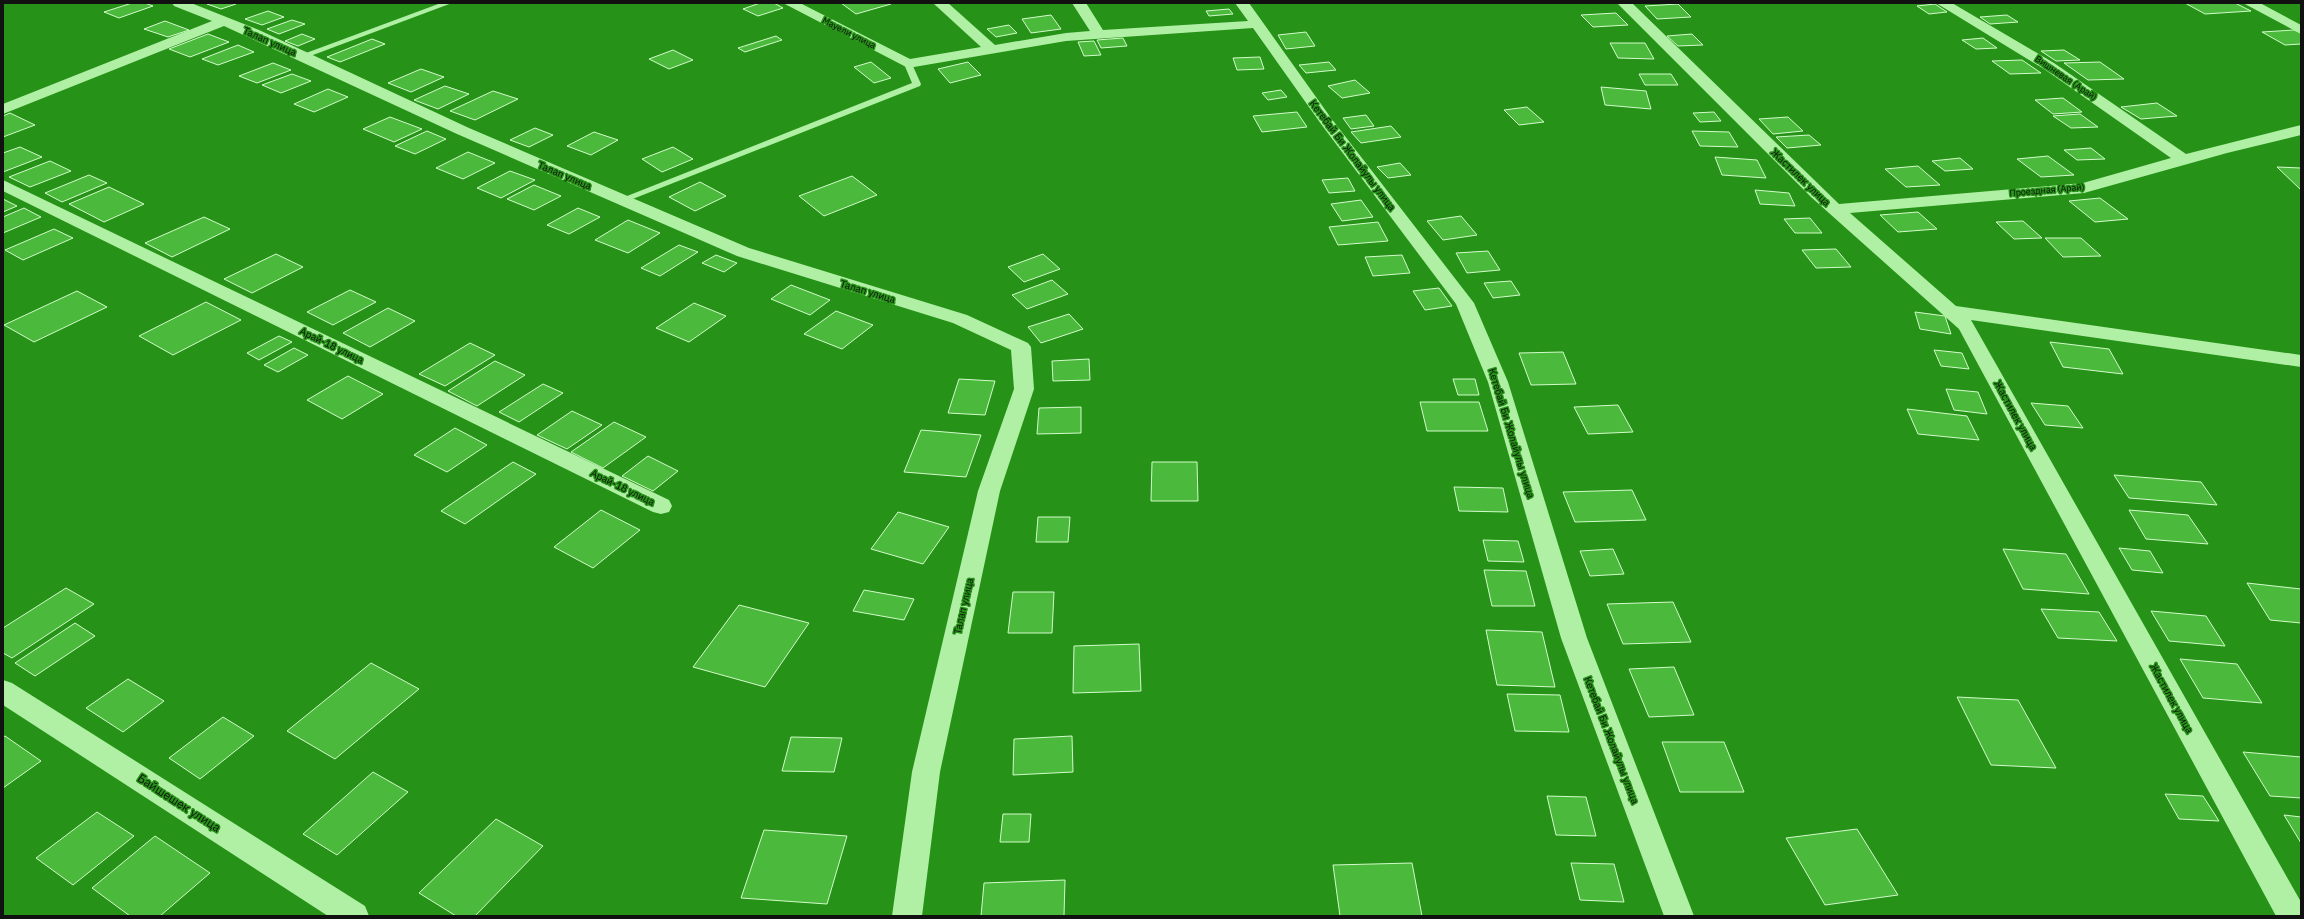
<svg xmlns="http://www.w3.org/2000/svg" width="2304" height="919" font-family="'IBM Plex Sans',sans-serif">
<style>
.building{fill:#4bb93b;stroke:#d3fbcc}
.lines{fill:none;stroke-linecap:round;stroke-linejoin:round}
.lane{fill:#b0f0a5;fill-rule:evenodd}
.street{fill:#b0f0a5;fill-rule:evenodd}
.labels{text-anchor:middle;stroke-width:3;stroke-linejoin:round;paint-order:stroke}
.far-street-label{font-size:9px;fill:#111;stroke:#269217}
.street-label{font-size:10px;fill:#111;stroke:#269217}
.near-street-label{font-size:12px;fill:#111;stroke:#269217}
</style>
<rect width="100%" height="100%" fill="#269217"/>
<g class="building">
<path d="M132,3H145L153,6L119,18L104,12Z"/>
<path d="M209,3H235L236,4L221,9L207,4Z"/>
<path d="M760,3H774L783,8L758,16L743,9Z"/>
<path d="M841,3H890L891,4L856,14Z"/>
<path d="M2185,3H2235L2251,11L2205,14Z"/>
<path d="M1678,4L1691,17L1657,19L1645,6Z"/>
<path d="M1935,4L1947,12L1929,14L1917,6Z"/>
<path d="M1229,9L1233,14L1209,16L1206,11Z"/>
<path d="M268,11L284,17L262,25L245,19Z"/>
<path d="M1616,13L1628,25L1593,27L1581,15Z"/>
<path d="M1051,15L1061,29L1031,33L1022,19Z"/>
<path d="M2007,15L2018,22L1990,24L1980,17Z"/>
<path d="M292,20L305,24L279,34L267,29Z"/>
<path d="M165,21L189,30L168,37L144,29Z"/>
<path d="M1009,25L1017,33L996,37L987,29Z"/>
<path d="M2294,30L2301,33V44L2285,45L2262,32Z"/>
<path d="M1306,32L1315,46L1286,49L1278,35Z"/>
<path d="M208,34L229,42L190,57L169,49Z"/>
<path d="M302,34L315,39L298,46L285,41Z"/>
<path d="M1692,34L1703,45L1678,46L1667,36Z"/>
<path d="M776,36L782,40L745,52L738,48Z"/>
<path d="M1123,38L1127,46L1101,48L1097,40Z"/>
<path d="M1983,38L1997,48L1976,49L1962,40Z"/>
<path d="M372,39L385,44L340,62L327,57Z"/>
<path d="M1094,41L1101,55L1084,56L1078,42Z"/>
<path d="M1610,43H1645L1654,59L1618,58Z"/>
<path d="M238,45L254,52L218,65L202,59Z"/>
<path d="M673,50L693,60L669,69L649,59Z"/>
<path d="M2064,50L2080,60L2056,61L2041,51Z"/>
<path d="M1260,57L1264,69L1237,70L1233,58Z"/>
<path d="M2022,60L2041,73L2010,74L1992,61Z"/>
<path d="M871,62L891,78L874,83L854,67Z"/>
<path d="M968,62L981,75L950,83L938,69Z"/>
<path d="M1329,62L1336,70L1306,73L1299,65Z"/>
<path d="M2100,62L2124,79L2088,80L2064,63Z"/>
<path d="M273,63L291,70L257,83L239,76Z"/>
<path d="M421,69L444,77L411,92L388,83Z"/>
<path d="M292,74L311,81L281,93L262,85Z"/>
<path d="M1639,74H1671L1678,85H1645Z"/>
<path d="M1355,80L1370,93L1342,98L1328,86Z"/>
<path d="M445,86L469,94L438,109L414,100Z"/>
<path d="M1601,87L1646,91L1651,109L1605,105Z"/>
<path d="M328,89L348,97L314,112L294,104Z"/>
<path d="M1281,90L1287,97L1268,100L1262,93Z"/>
<path d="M493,91L518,99L475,120L450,111Z"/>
<path d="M2063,98L2082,112L2053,114L2035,100Z"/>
<path d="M2157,103L2177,116L2141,119L2121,107Z"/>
<path d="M1527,107L1544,122L1519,125L1504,110Z"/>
<path d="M1297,112L1307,127L1262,132L1253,116Z"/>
<path d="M1714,112L1721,121L1700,122L1693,113Z"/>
<path d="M10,113L35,125L3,137V116Z"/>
<path d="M2080,114L2098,127L2071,128L2053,116Z"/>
<path d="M1366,115L1374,126L1351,129L1343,118Z"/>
<path d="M390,117L422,129L394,142L363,129Z"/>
<path d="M1788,117L1803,131L1773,134L1759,119Z"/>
<path d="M1391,126L1401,137L1361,143L1351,132Z"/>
<path d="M535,128L553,135L529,147L510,140Z"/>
<path d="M427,131L446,139L415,154L395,146Z"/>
<path d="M1692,131L1729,132L1738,147L1700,146Z"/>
<path d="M594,132L618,140L591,155L567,146Z"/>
<path d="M1809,135L1821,145L1787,148L1776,137Z"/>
<path d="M20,147L42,157L3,172V153Z"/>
<path d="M673,147L693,159L662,172L642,159Z"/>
<path d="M2091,148L2105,159L2077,160L2064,150Z"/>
<path d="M468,152L495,163L463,179L436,168Z"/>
<path d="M2048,156L2074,175L2041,177L2017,159Z"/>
<path d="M1715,157L1757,160L1766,178L1722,175Z"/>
<path d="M1960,158L1973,169L1945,171L1932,161Z"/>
<path d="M50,161L71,171L30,187L9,177Z"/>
<path d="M1400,163L1411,175L1388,178L1377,167Z"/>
<path d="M1918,166L1940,185L1906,187L1885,169Z"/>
<path d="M2277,167L2301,168V190Z"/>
<path d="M510,171L535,180L501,198L477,188Z"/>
<path d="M89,175L107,183L62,202L45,193Z"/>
<path d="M852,176L877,195L824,216L799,196Z"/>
<path d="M1348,178L1355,191L1329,193L1322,180Z"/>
<path d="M700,182L726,196L695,211L669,197Z"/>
<path d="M534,185L561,196L534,210L507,199Z"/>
<path d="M109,187L144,204L104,222L69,204Z"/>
<path d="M1755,190L1789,193L1795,206L1760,204Z"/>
<path d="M2100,198L2128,219L2095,222L2069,201Z"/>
<path d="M3,199L17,206L3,212Z"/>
<path d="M1361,200L1373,217L1342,221L1331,204Z"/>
<path d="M24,208L41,217L3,233V217Z"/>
<path d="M578,208L600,217L569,234L547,225Z"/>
<path d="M1918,212L1937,229L1898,232L1880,215Z"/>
<path d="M1461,216L1477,235L1443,240L1427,221Z"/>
<path d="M204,217L230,229L172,257L145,243Z"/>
<path d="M1810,218L1822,233H1795L1784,219Z"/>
<path d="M628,220L660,233L628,253L595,240Z"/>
<path d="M2023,221L2042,238L2014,239L1996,222Z"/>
<path d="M1378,222L1388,241L1338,245L1329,227Z"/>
<path d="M54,229L73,238L23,260L5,250Z"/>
<path d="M2045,238H2081L2101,256L2063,257Z"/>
<path d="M679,245L698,252L660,276L641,268Z"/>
<path d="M1836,249L1851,267L1816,268L1802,250Z"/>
<path d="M1488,251L1500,270L1467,273L1456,253Z"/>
<path d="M276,254L303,267L252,293L224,279Z"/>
<path d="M1043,254L1060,269L1024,282L1008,267Z"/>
<path d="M716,255L737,263L724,272L702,263Z"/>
<path d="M1402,255L1410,273L1373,276L1365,257Z"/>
<path d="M1052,280L1068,294L1027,309L1012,295Z"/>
<path d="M1511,281L1520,295L1493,298L1484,283Z"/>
<path d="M791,285L830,300L810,315L771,299Z"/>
<path d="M1439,288L1452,306L1425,310L1413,291Z"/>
<path d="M350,290L376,302L333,325L307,312Z"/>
<path d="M77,291L107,307L34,342L4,325Z"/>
<path d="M206,302L241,320L173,355L139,336Z"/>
<path d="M694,303L726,316L689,342L656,328Z"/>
<path d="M388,308L415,321L370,347L343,333Z"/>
<path d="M836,311L873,325L842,349L804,334Z"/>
<path d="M1915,312L1945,316L1951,334L1920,329Z"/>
<path d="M1069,314L1083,329L1041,343L1028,327Z"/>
<path d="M279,336L292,342L259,360L247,353Z"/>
<path d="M2050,342L2109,349L2123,374L2063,367Z"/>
<path d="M470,343L495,355L445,386L419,374Z"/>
<path d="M294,348L308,355L278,372L264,365Z"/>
<path d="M1934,350L1962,353L1969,369L1941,366Z"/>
<path d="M1563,352L1576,384L1531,385L1519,353Z"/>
<path d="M1089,359L1090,380L1053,381L1052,361Z"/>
<path d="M495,361L525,375L477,406L448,391Z"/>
<path d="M348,376L383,394L342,419L307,400Z"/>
<path d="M959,379L995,381L985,415L948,413Z"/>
<path d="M1453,379H1475L1479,395H1458Z"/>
<path d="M543,384L563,393L519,422L499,412Z"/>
<path d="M1946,389L1978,392L1987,414L1954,410Z"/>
<path d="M1420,402H1479L1488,431H1427Z"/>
<path d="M2031,403L2068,406L2083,428L2045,425Z"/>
<path d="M1618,405L1633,432L1588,434L1574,407Z"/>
<path d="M1081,407V433L1037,434L1039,408Z"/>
<path d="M1907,409L1967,416L1979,440L1918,434Z"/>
<path d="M572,411L602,425L567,449L537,435Z"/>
<path d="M614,422L646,437L603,468L571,452Z"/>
<path d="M455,428L487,445L447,472L414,455Z"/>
<path d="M921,430L981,435L966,477L904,472Z"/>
<path d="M648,456L678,471L653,491L622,476Z"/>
<path d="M513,462L536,474L465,524L441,511Z"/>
<path d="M1152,462H1197L1198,501H1151Z"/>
<path d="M2114,475L2201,482L2217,505L2129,498Z"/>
<path d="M1454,487L1503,488L1508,512L1459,511Z"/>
<path d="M1632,490L1646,520L1575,522L1563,492Z"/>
<path d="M601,510L640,530L593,568L554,547Z"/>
<path d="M2129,510L2188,515L2208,544L2146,539Z"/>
<path d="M898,512L949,527L923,564L871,549Z"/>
<path d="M1038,517H1070L1068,542H1036Z"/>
<path d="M1483,540L1518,541L1524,562L1488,561Z"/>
<path d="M2119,548L2150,551L2163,573L2132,570Z"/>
<path d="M1613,549L1624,574L1590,576L1580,551Z"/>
<path d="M2003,549L2066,554L2089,594L2023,589Z"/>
<path d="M1484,570L1526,571L1535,606H1492Z"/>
<path d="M2247,583L2301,589V623L2270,620Z"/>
<path d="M66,588L94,604L12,658L3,653V628Z"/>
<path d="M864,590L914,599L904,620L853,611Z"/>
<path d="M1013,592H1054L1052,633H1008Z"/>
<path d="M1673,602L1691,642L1623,644L1607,604Z"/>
<path d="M739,605L809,623L765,687L693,667Z"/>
<path d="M2041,609L2099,612L2117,641L2058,638Z"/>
<path d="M2151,611L2206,616L2225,646L2169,641Z"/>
<path d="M75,623L95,636L35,676L15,663Z"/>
<path d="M1486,630L1542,632L1555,687L1497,685Z"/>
<path d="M1139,644L1141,691L1073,693L1074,646Z"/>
<path d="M2180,659L2237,664L2262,703L2203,698Z"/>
<path d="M371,663L419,689L335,759L287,731Z"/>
<path d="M1674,667L1694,715L1649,717L1629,669Z"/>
<path d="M128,679L164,701L123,732L86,708Z"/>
<path d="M1507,694L1560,695L1569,732L1515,731Z"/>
<path d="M1957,697L2018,700L2056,768L1991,765Z"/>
<path d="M223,717L254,736L200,779L169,758Z"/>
<path d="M5,736L41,761L3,788V737Z"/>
<path d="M1072,736L1073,772L1013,775L1014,739Z"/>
<path d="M791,737L842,738L834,772L782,771Z"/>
<path d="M1662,742H1724L1744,792H1680Z"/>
<path d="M2243,752L2301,757V798L2270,796Z"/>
<path d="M373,772L408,792L337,855L303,834Z"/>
<path d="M2165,794L2203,796L2219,821L2179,819Z"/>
<path d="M1547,796L1586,797L1596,836L1556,835Z"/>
<path d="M97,812L134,836L73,885L36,858Z"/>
<path d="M1003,814H1031L1029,842H1000Z"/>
<path d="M2284,815L2301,817V843Z"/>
<path d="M496,819L543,846L475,916H456L419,893Z"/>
<path d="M1857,829L1898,895L1825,905L1786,838Z"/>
<path d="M764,830L847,836L827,904L741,898Z"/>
<path d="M155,836L210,873L160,916H130L92,888Z"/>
<path d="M1412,863L1422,916H1340L1333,865Z"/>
<path d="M1571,863L1614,864L1624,902L1580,900Z"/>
<path d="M1065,880L1064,916H981L984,883Z"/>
</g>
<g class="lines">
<g class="lane">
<path d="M441,3H452L305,58L298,56Z"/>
<path d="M905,62L912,64L921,84L920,86L625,202L622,203L617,200L912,83L904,64Z"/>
</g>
<g class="street">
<path d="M172,3H191L259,30L469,128L749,248L967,315L1028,343L1031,347L1034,389L1000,491L940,772L922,916H892L912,772L978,491L1014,389L1011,350L953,323L737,256L457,134L224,26L3,114V104L212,21L174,6Z"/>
<path d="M783,3H800L910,59L981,47L933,3H948L995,45L1066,33L1090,31L1072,3H1086L1103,30L1248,21L1235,3H1249L1331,118L1474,303L1508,382L1587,638L1694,916H1664L1561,638L1488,382L1456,304L1321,124L1253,28L1066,41L908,68Z"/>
<path d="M1617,3H1632L1839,204L2083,183L2171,158L2044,69L1936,3H1952L2054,63L2186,154L2301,125V135L2227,153L2084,193L1850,213L1956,306L2301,355V367L1971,320L2301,902V916H2276L1959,329L1811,197Z"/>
<path d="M2243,3H2260L2301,25V34Z"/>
<path d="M3,180L669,500L672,506L669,512L661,514L653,512L3,191Z"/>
<path d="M3,680L12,683L365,906L369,916H328L3,705Z"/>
</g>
</g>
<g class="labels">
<g class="far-street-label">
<text transform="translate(849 33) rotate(27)" y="3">Мауели улица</text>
<text transform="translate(2066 78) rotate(34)" y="3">Вишневая (Арай)</text>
<text transform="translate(2047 190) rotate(-5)" y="3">Проездная (Арай)</text>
</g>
<g class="street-label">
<text transform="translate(270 41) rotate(24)" y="4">Талап улица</text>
<text transform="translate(1353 155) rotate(53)" y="4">Кетебай Би Жолайулы улица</text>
<text transform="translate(565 175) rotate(23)" y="4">Талап улица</text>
<text transform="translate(1801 177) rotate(44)" y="4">Жастилек улица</text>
<text transform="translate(868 291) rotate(17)" y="4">Талап улица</text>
<text transform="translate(332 345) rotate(26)" y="4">Арай-18 улица</text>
<text transform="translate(2016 415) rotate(61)" y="4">Жастилек улица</text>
<text transform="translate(1512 433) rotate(73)" y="4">Кетебай Би Жолайулы улица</text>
<text transform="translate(623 487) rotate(26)" y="4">Арай-18 улица</text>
<text transform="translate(963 606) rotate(-77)" y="4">Талап улица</text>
<text transform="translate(2172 698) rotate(61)" y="4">Жастилек улица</text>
<text transform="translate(1612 740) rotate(69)" y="4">Кетебай Би Жолайулы улица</text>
</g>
<g class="near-street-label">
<text transform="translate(179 803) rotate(33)" y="4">Байшешек улица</text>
</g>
</g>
<rect width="2304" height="919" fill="none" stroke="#111111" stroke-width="8"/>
</svg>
